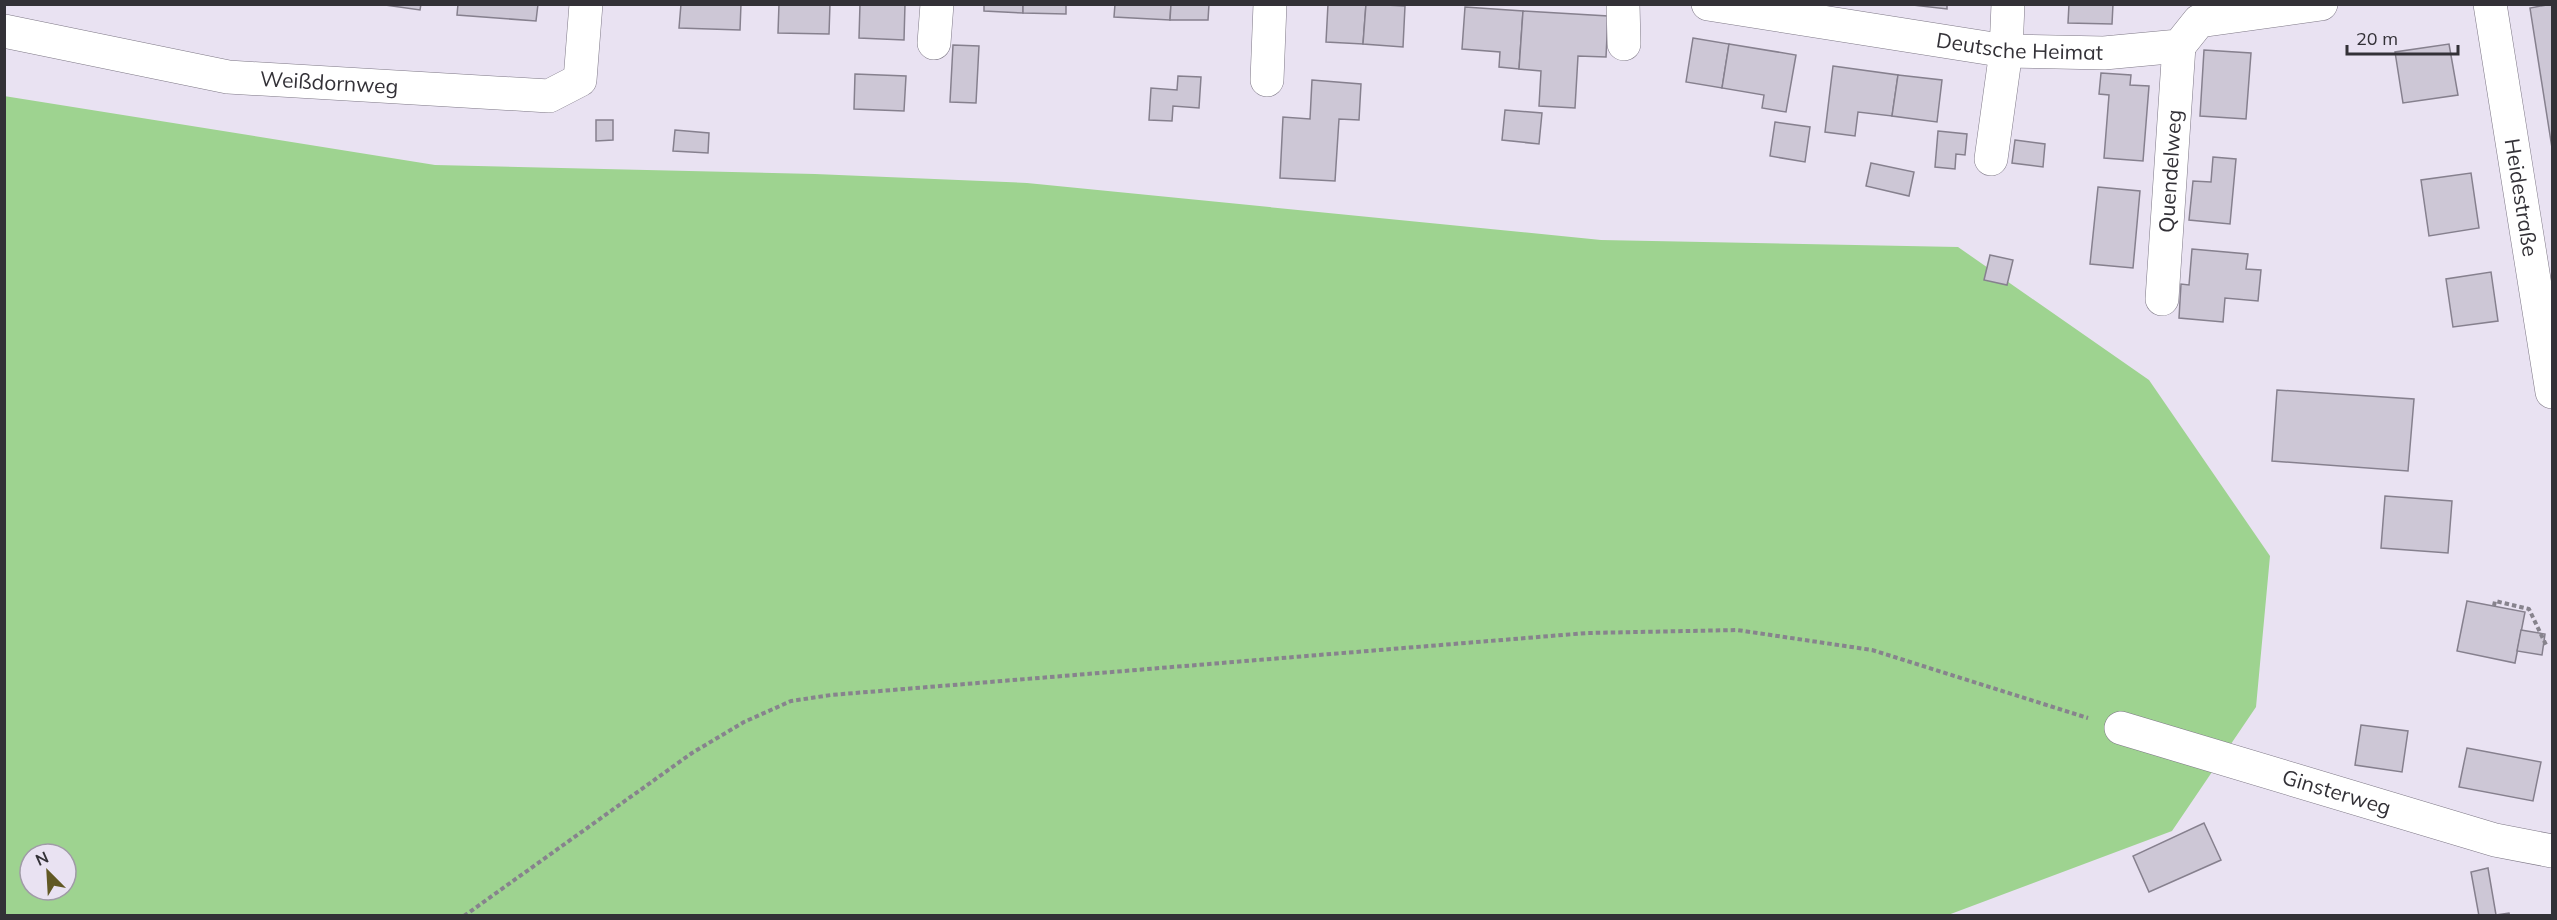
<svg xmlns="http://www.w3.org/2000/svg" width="2557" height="920" font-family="Mulish,sans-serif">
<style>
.green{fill:#9ed390;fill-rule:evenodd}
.building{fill:#cdc7d6;stroke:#86808e;stroke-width:1.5}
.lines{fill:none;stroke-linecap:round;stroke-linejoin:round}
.street-casing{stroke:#7e7886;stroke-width:34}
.path{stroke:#87838d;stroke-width:4;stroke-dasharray:4.5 3;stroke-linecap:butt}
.street{stroke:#fff;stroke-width:33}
.labels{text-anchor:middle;stroke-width:6;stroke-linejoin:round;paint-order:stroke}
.street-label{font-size:21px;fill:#333137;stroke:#e9e2f2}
</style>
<rect width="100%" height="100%" fill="#e9e2f2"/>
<path class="green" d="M4,96L435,165L815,174L1027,183L1601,240L1958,247L2149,380L2270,556L2256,707L2172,831L1948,915H5ZM30,854H66V890H30Z"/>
<g class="building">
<path d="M378,4H421L420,10Z"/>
<path d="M458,4H538L536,21L457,15Z"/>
<path d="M681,4H741L740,30L679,28Z"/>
<path d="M779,4H830L829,34L778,33Z"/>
<path d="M860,4H905L904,40L859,38Z"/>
<path d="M984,4H1023V13L984,11Z"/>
<path d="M1023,4H1066V14L1023,13Z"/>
<path d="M1115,4H1171L1170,20L1114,17Z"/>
<path d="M1171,4H1209L1208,20H1170Z"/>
<path d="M1328,4H1366L1363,44L1326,42Z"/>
<path d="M1366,4L1405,6L1403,47L1363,44Z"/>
<path d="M1904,4H1947V9Z"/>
<path d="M2069,4H2113L2112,24L2068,23Z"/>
<path d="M2552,4V148L2530,8Z"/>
<path d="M1465,7L1523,11L1519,69L1499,67L1500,52L1462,49Z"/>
<path d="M1523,11L1608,16L1606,57L1578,56L1575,108L1539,106L1541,71L1519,69Z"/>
<path d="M1693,38L1729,44L1722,88L1686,82Z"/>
<path d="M1729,44L1796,55L1786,112L1762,108L1764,95L1722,88Z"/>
<path d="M2449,44L2458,95L2403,103L2395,52Z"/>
<path d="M953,45L979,46L976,103L950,102Z"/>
<path d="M2204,50L2251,53L2246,119L2200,116Z"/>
<path d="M1833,66L1898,75L1892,116L1858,112L1855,136L1825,132Z"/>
<path d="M2101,73L2131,75L2130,85L2149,86L2143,161L2104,158L2109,95L2099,94Z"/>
<path d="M855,74L906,76L904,111L854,109Z"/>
<path d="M1898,75L1942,80L1937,122L1892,116Z"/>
<path d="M1178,76L1201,77L1199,108L1173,106L1172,121L1149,120L1151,88L1177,90Z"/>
<path d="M1312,80L1361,84L1359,120L1339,119L1335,181L1280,178L1283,117L1310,119Z"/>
<path d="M1505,110L1542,113L1539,144L1502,140Z"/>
<path d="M596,120H613V140L596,141Z"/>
<path d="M1775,122L1810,127L1805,162L1770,156Z"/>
<path d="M675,130L709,133L708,153L673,151Z"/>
<path d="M1938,131L1967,134L1965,155L1956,154L1955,169L1935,167Z"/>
<path d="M2015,140L2045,144L2043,167L2012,163Z"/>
<path d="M2213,157L2236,159L2230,224L2189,220L2193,181L2211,182Z"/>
<path d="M1871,163L1914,172L1909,196L1866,186Z"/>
<path d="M2471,173L2479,228L2429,236L2421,180Z"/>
<path d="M2098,187L2140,191L2133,268L2090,264Z"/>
<path d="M2192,249L2248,254L2246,269L2261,270L2258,301L2225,298L2223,322L2179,318L2181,284L2189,285Z"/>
<path d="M1990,255L2013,260L2007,285L1984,280Z"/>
<path d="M2491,272L2498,321L2453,327L2446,279Z"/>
<path d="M2277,390L2414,399L2408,471L2272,461Z"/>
<path d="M2385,496L2452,501L2448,553L2381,548Z"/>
<path d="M2467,601L2525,612L2515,663L2457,651Z"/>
<path d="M2521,630L2545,634L2542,655L2517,651Z"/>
<path d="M2361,725L2408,731L2402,772L2355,765Z"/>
<path d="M2467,748L2541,762L2533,801L2459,787Z"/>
<path d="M2204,823L2221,860L2149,892L2133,856Z"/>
<path d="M2488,868L2496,915L2509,913L2510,916H2479L2471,872Z"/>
</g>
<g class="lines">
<g class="street-casing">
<g id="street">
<path d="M1623,4L1624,44"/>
<path id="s1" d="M1708,4L2006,51L2104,53L2179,46L2199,21L2321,4"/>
<path id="s2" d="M2490,4L2552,392"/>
<path id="s3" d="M4,31L228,77L549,96L580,80L586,4"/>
<path d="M934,43L937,4"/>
<path d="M1267,80L1270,4"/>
<path d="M1991,159L2006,51L2008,4"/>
<path id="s4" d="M2162,299L2179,46"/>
<path id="s5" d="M2121,728L2495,840L2552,851"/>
</g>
</g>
<g class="path">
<path d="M2494,606L2495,601L2529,609L2547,647"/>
<path d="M464,916L692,753L744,722L791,701L831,695L1587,633L1737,630L1872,650L2088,718"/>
</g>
<use href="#street" class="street"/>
</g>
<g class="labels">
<g class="street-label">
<text dy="7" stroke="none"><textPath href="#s1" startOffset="315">Deutsche Heimat</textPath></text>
<text dy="7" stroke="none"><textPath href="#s3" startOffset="330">Weißdornweg</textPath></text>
<text dy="7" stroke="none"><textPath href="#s4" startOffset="128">Quendelweg</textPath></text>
<text dy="7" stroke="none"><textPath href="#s2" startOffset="196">Heidestraße</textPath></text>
<text dy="7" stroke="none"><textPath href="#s5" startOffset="225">Ginsterweg</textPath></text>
</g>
</g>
<rect width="2557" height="920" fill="none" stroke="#333137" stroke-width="12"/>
<g transform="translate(48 872) rotate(336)"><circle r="28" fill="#e9e2f2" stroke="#a09ba7" stroke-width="1.5"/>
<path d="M0-4.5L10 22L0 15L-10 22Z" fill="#615824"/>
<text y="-9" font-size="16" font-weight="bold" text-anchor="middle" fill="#333137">N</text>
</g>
<path d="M2347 45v9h111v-9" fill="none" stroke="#333137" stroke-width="3"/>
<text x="2356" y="45" font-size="18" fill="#333137" stroke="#e9e2f2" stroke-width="4.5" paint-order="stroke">20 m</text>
</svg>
